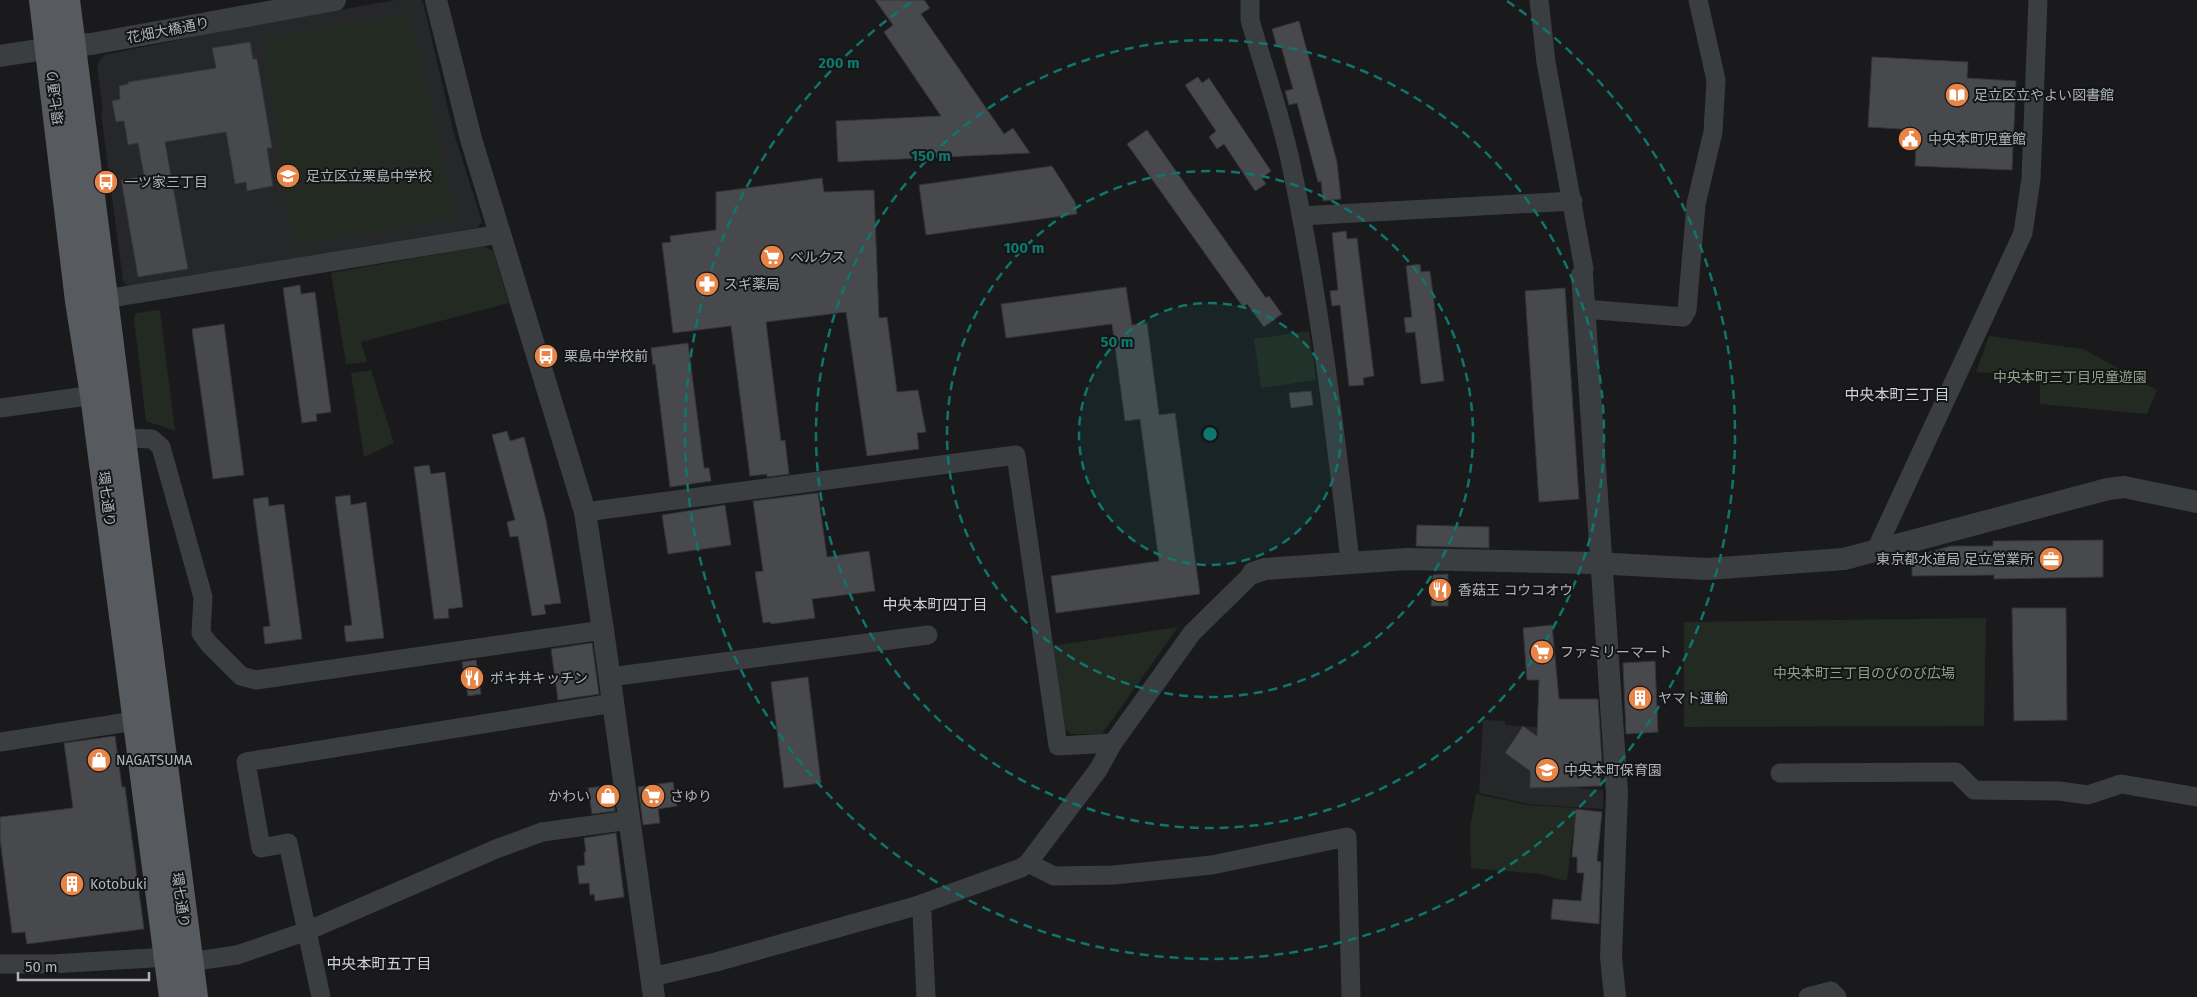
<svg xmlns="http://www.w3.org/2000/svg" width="2197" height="997" font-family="'Fira Sans','Noto Sans JP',sans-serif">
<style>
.built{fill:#262729}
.green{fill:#232a22}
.building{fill:#47494c;stroke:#343538}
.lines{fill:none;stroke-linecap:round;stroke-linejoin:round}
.minor{stroke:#3b3e41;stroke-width:19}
.tertiary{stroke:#3b3e41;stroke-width:22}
.primary{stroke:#575b60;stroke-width:28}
.ring{fill:none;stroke:#0f766e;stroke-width:2.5;stroke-dasharray:9 6}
.labels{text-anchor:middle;stroke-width:4;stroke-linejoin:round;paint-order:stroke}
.street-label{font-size:14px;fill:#adb5bb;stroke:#151517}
.poi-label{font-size:14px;fill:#adb5bb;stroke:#151517;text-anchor:start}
.park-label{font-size:14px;fill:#8ca486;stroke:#151517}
.neighbourhood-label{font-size:15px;fill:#ced3d7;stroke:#151517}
.centre{fill:#0f766e;stroke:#151517;stroke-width:2.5}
.ring-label{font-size:15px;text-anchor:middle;font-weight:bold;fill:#0f766e;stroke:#151517;stroke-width:4;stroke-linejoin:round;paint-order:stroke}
</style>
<rect width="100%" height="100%" fill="#1a1a1c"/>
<g class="built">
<path d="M396,0H420L423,2L453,130L482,222L477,228L128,286L123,281L101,113H103L97,65L104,55L259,24Z"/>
<path d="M1483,720L1505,721V725L1534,727L1555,731L1577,743L1578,788L1603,790V809L1528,804L1479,793Z"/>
</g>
<g class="green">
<path d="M409,13L456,218L294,245L262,38Z"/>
<path d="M484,246L493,251L509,303L361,342L367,362L346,364L331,273Z"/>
<path d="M160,310L175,431L146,421L134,319L136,313Z"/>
<path d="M1309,331L1316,380L1261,388L1254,339Z"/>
<path d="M1989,336L2083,349L2157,390L2147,414L2040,404V376L1976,372Z"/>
<path d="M371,370L394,443L364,457L351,373Z"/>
<path d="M1986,618L1984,726L1684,727V622Z"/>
<path d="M1178,627L1102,734H1071L1064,728L1052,646Z"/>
<path d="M1476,794L1528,805L1576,808L1567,881L1540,874L1471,868L1470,828Z"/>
</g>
<g class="building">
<path d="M875,0H924L930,8L921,14L1004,134L1013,128L1030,153L838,162L836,121L941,116L884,32L893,25Z"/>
<path d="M1299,21L1337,162L1341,199L1323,201L1321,181L1318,182L1297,103L1289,105L1285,91L1293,89L1281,46L1277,47L1272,29Z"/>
<path d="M250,42L253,59H257L272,148H267L273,186L247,191L246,182L235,184L226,132L165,142L188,269L138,277L121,180L144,176L138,143L128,145L124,121L116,122L112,101L120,99L119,86L128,84V82L216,68L212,48Z"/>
<path d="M1872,57L1968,62L1967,78L2016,81L2012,170L1915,166L1917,130L1868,127Z"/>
<path d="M1198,77L1202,83L1209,78L1271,171L1262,178L1266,184L1255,191L1224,144L1217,149L1209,137L1216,131L1185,85Z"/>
<path d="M1147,130L1266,298L1269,296L1282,314L1264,327L1247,304L1243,307L1127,144Z"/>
<path d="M1052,166L1075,202L1077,214L926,235L919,185Z"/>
<path d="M822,178L824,192L874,190L879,318L887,317L897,392L918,390L926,432L917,433L919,449L867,456L846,312L766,322L781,441L785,440L789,474L767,477V474L750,476L731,326L673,333L662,243L671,242L670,236L716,230V192Z"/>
<path d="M1346,231L1347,239L1357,238L1374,376L1363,378L1364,385L1349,386L1340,305L1332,306L1330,291L1338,290L1332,233Z"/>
<path d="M1420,264L1421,272L1430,271L1444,381L1421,384L1415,332L1406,333L1404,318L1412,317L1406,266Z"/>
<path d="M300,285L301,294L315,292L331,412L316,414L317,421L302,423L283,288Z"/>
<path d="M1126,287L1132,325L1147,323L1159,415L1175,413L1200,594L1056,613L1051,576L1159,561L1140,419L1125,421L1112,324L1006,338L1001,304Z"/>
<path d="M1565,288L1579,499L1539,502L1525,291Z"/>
<path d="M224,324L244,475L213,479L192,329Z"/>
<path d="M688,343L704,468H709L711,481L670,487L655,364L653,365L651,348Z"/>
<path d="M1311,391L1313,405L1291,408L1289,393Z"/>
<path d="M507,431L510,441L524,437L546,520L561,603L544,605L546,614L532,616L518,536L510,537L507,522L515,520L492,435Z"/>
<path d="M429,465L431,474L445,472L463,607L448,609L449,618L434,619L414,467Z"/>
<path d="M818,493L827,557L869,551L875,591L812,599L815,618L771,624L770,622L763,623L755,572L763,571L753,501Z"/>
<path d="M350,495L351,505L366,502L384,638L346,642L344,626L352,625L335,497Z"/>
<path d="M268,497L269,506L284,504L302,639L265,644L263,627L270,626L253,499Z"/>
<path d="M725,505L731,545L668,554L662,515Z"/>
<path d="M1417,525L1489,527V548L1416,546Z"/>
<path d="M2103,540V577L1994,579V575L1912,576V557L1951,546H1993V541Z"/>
<path d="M1448,574V606H1431L1433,575Z"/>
<path d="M2012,608H2066L2067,720L2014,721Z"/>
<path d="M1552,625L1559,699H1598L1602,762H1600L1601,786L1530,788V771L1505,753L1523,726L1537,736L1539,680H1527L1523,628Z"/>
<path d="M592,643L599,694L558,700L551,649Z"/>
<path d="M476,660L481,694L468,696L462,662Z"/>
<path d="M1655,661L1658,732L1626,734L1623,663Z"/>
<path d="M808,677L821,783L784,788L771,682Z"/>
<path d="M115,736L122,787H125L144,929L27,944L25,932L12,933L0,839V817L73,808L64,743Z"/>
<path d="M673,782L677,806L658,809L660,823L643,825L638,787Z"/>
<path d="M611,785L615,811L592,814L588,788Z"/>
<path d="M1576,809L1602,812L1597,861L1601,862L1599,924L1551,919L1553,899L1581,901L1584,873H1577V857H1572Z"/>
<path d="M616,833L624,897L595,901L594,894L590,895L589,883L579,884L577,866L585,865L584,852H586L584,838Z"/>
</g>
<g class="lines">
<g class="minor">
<path d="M1250,0V20C1264,69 1282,119 1292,169C1319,298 1335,430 1350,561"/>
<path d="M1539,0L1546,62L1584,269L1582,275"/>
<path d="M1301,216L1573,201"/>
<path d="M105,299L500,234"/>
<path d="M1584,309L1683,317L1687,310L1696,204L1713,132L1716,80L1698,0"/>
<path d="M0,408L94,395"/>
<path d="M122,438L152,439L161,447L203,597L201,633L209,644L241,676L256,680L603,630"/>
<path d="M585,512L1016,455L1058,746L1113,743"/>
<path d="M1875,552L2023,233L2031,179L2038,0"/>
<path d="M610,677L928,635"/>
<path d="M0,742L147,719"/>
<path d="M1780,773L1956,772L1974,790L2059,791L2088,795L2121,784L2197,797"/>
<path d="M1028,863L1054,876L1114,875L1212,865L1347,837L1351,997"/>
<path d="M916,906L922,913L926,997"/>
<path d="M189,962L237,955L307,931L496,849L542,832L630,820"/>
<path d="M0,964H52L168,957"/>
<path d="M652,977L716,962L916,906L1021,868L1028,863L1098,770L1113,743L1192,633L1253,573"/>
<path d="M321,997L288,843L261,848L246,762L613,703"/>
<path d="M1808,997L1831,991L1837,997"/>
</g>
<g class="tertiary">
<path d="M436,0L471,139L585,512L603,630L654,997"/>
<path d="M0,56L72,45L91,44L335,0"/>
<path d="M1582,275L1617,793L1611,957L1615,997"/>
<path d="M1253,573L1265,569L1407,559L1594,563L1707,569L1844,559L2108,489L2124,487L2197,502"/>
</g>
<g class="primary">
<path d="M43,0L79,301L94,395L173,997"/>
<path d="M66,0C109,332 150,665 194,997"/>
</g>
</g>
<circle cx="1210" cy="434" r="131" fill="#0f766e" fill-opacity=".12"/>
<g class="ring">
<circle cx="1210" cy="434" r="131"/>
<circle cx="1210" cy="434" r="263"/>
<circle cx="1210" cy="434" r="394"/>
<path d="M1507 1A525 525 0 1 1 913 1"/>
</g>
<defs>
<g id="library-disc" transform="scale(1.25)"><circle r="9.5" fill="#e88546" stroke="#151517"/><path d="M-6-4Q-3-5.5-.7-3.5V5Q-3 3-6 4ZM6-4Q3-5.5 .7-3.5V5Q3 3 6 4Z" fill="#fff"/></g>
<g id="civic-disc" transform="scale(1.25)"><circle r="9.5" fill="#e88546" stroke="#151517"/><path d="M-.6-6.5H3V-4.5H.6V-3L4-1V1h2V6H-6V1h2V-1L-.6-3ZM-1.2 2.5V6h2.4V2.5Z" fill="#fff"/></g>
<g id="school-disc" transform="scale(1.25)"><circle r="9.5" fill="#e88546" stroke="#151517"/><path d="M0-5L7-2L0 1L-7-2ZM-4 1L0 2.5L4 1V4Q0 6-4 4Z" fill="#fff"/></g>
<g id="bus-disc" transform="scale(1.25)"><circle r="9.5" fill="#e88546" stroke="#151517"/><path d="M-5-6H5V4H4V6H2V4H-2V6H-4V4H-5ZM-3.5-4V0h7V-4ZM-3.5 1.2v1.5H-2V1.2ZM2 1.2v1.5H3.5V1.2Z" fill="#fff"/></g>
<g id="supermarket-disc" transform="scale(1.25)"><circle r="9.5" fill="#e88546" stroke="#151517"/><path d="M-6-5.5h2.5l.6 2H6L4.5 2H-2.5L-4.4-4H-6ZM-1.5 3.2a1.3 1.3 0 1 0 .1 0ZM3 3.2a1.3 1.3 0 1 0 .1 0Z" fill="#fff"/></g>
<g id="pharmacy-disc" transform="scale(1.25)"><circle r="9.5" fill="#e88546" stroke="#151517"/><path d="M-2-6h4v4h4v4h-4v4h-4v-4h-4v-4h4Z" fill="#fff"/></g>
<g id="office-disc" transform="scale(1.25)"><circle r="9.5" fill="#e88546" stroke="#151517"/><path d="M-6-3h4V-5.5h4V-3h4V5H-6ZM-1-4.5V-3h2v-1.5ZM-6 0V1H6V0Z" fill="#fff"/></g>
<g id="restaurant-disc" transform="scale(1.25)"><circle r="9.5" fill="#e88546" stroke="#151517"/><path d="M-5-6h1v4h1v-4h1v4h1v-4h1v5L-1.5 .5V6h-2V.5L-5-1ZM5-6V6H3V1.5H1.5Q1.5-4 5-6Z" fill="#fff"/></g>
<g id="building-disc" transform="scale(1.25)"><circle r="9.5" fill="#e88546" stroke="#151517"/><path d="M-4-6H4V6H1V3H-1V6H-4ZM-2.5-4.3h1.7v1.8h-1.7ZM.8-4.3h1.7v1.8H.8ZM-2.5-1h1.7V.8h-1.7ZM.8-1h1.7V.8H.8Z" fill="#fff"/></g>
<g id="shop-disc" transform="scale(1.25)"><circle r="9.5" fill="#e88546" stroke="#151517"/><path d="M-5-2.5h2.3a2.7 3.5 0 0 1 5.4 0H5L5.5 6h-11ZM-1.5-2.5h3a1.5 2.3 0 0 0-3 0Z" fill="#fff"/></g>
</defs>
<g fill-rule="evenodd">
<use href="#library-disc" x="1957" y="95"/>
<use href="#civic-disc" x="1910" y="139"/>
<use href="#school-disc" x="288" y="176"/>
<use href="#bus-disc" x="106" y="182"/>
<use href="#supermarket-disc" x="772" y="257"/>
<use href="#pharmacy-disc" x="707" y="284"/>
<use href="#bus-disc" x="546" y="356"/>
<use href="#office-disc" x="2051" y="559"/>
<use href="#restaurant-disc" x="1440" y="590"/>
<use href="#supermarket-disc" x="1542" y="652"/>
<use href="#restaurant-disc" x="472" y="678"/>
<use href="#building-disc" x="1640" y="698"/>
<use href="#shop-disc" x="99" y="760"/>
<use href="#school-disc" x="1547" y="770"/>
<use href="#shop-disc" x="608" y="796"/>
<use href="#supermarket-disc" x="653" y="796"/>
<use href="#building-disc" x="72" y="884"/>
</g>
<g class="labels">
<g class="street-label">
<text transform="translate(168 30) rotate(-11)" y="5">花畑大橋通り</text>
<text transform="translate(55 97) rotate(-97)" y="5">環七通り</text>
<text transform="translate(107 499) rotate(83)" y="5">環七通り</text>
<text transform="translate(181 900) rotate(82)" y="5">環七通り</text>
</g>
<g class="poi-label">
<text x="1974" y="100">足立区立やよい図書館</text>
<text x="1928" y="144">中央本町児童館</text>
<text x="306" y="181">足立区立栗島中学校</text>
<text x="124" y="187">一ツ家三丁目</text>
<text x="790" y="262">ベルクス</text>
<text x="724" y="289">スギ薬局</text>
<text x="564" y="361">栗島中学校前</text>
<text x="2034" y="564" text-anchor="end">東京都水道局 足立営業所</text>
<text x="1458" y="595">香菇王 コウコオウ</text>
<text x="1560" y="657">ファミリーマート</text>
<text x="490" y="683">ポキ丼キッチン</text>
<text x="1658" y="703">ヤマト運輸</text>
<text x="116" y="765">NAGATSUMA</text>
<text x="1564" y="775">中央本町保育園</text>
<text x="590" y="801" text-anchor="end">かわい</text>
<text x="670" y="801">さゆり</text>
<text x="90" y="889">Kotobuki</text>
</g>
<g class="park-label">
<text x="2070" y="382">中央本町三丁目児童遊園</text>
<text x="1864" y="678">中央本町三丁目のびのび広場</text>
</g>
<g class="neighbourhood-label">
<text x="1897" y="400">中央本町三丁目</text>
<text x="935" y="610">中央本町四丁目</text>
<text x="379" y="969">中央本町五丁目</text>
</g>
</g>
<circle cx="1210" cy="434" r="8" class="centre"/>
<g class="ring-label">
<text x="839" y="68">200 m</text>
<text x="931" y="161">150 m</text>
<text x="1024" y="253">100 m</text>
<text x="1117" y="347">50 m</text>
</g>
<path d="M18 972v8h131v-8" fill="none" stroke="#adb5bb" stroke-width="2.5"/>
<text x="25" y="972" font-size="15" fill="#adb5bb" stroke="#151517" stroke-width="4" paint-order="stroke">50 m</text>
</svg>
